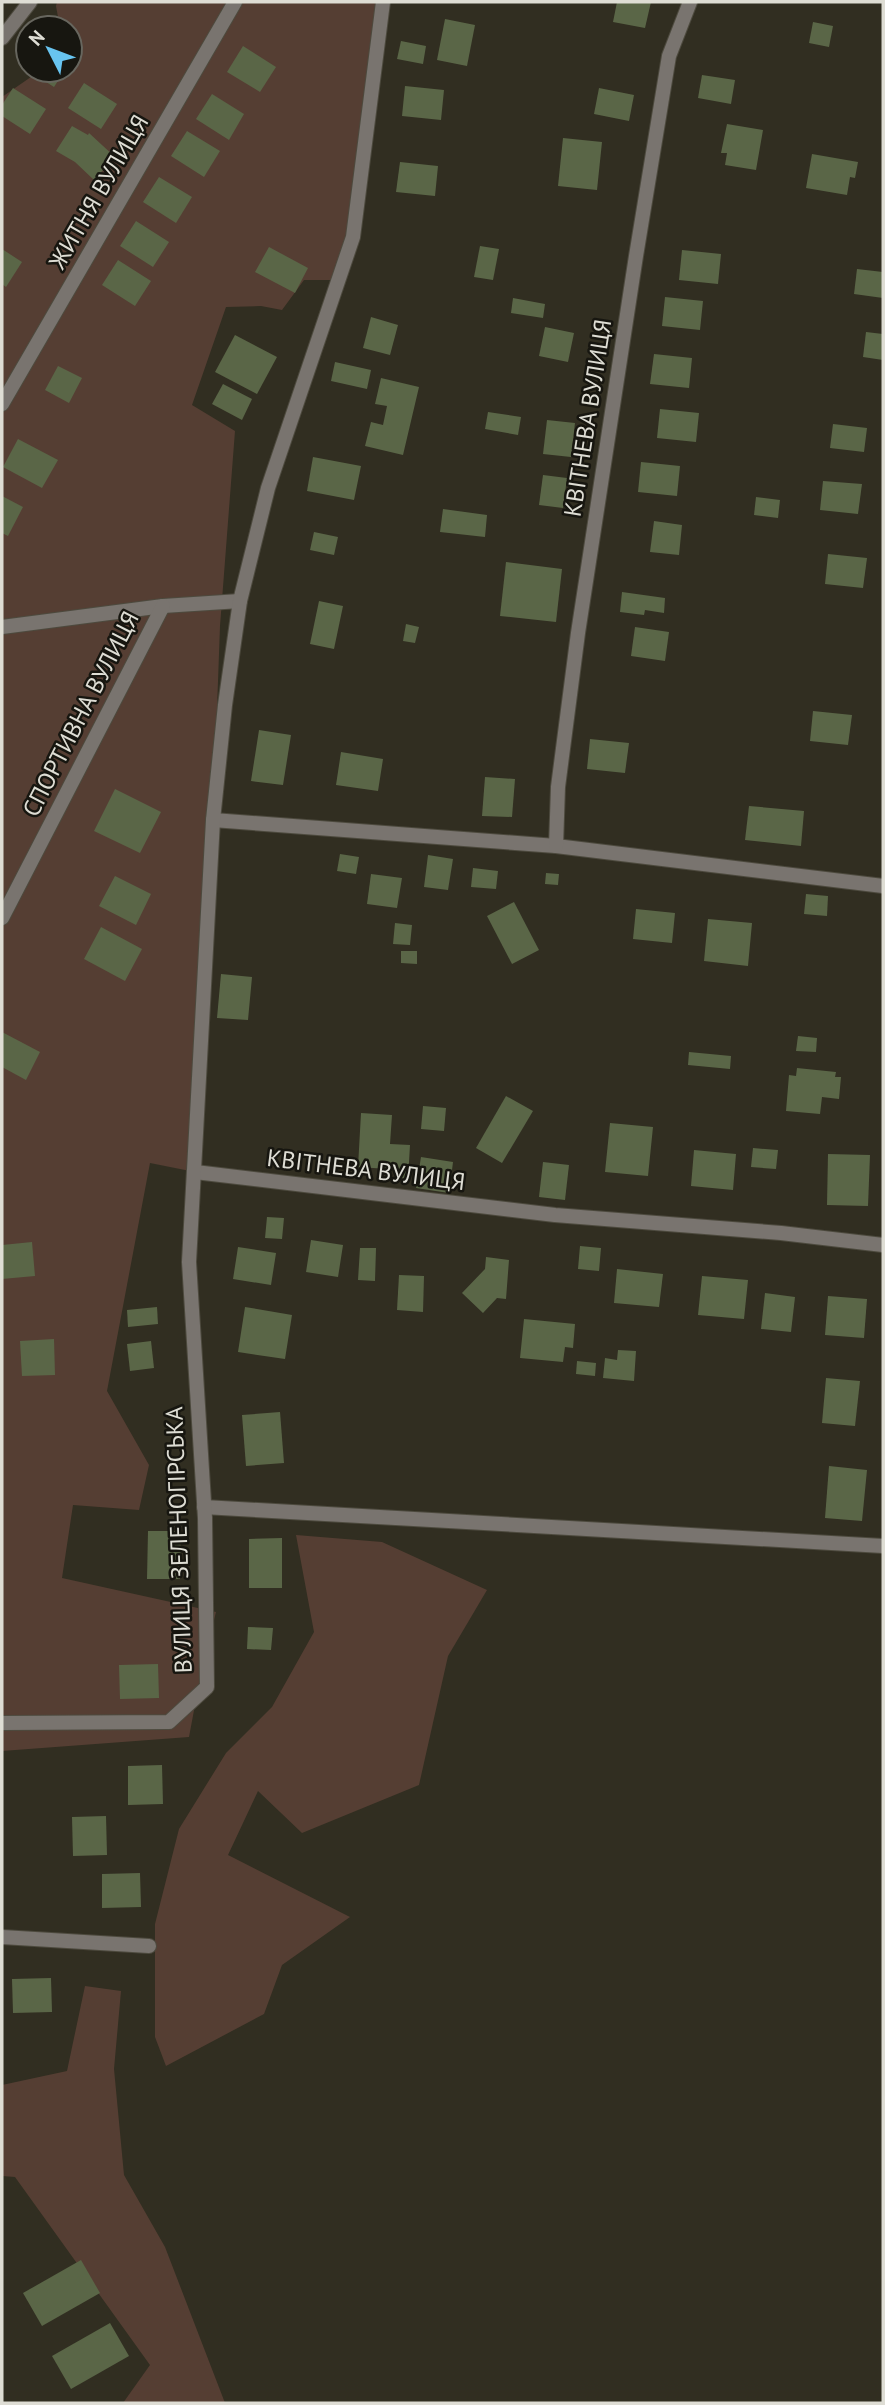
<svg xmlns="http://www.w3.org/2000/svg" width="885" height="2405" font-family="'PT Sans',sans-serif">
<style>
.green{fill:#553e33}
.building{fill:#5a6647}
.lines{fill:none;stroke-linecap:round;stroke-linejoin:round}
.minor-casing{stroke:#4d4a3e;stroke-width:16}
.minor{stroke:#79746f;stroke-width:14}
.labels{text-anchor:middle;stroke-width:5;stroke-linejoin:round;paint-order:stroke}
.street-label{font-size:24px;fill:#deddd4;stroke:#171610}
</style>
<rect width="100%" height="100%" fill="#312e21"/>
<g class="green">
<path d="M57,2H383L340,280H304L282,310L261,306L226,307L192,405L235,431L220,626L213,820L195,1172L150,1163L107,1391L149,1465L139,1510L73,1505L62,1578L216,1612L201,1673L189,1737L2,1751V97L41,70H70V28H60L56,6Z"/>
<path d="M296,1535L382,1542L487,1590L448,1656L419,1785L302,1833L258,1791L228,1855L350,1917L282,1965L264,2014L166,2066L155,2037V1924L179,1829L226,1753L272,1707L314,1632Z"/>
<path d="M85,1986L121,1991L114,2069L124,2175L165,2247L225,2403H123L150,2365L15,2177L2,2176V2085L67,2071Z"/>
</g>
<g class="building">
<path d="M617,2H651L645,28L613,22Z"/>
<path d="M445,19L475,25L467,66L437,60Z"/>
<path d="M813,22L833,26L829,47L809,43Z"/>
<path d="M401,41L426,46L423,64L397,59Z"/>
<path d="M243,46L276,67L260,92L227,72Z"/>
<path d="M28,55V70H65L54,87L21,66Z"/>
<path d="M702,75L735,80L731,104L698,98Z"/>
<path d="M84,83L117,104L101,129L68,108Z"/>
<path d="M405,86L444,90L441,120L402,116Z"/>
<path d="M13,88L46,109L30,134L2,116V105Z"/>
<path d="M599,88L634,95L629,121L594,114Z"/>
<path d="M212,94L244,114L229,140L196,119Z"/>
<path d="M727,124L763,130L756,170L725,165L727,153H721Z"/>
<path d="M72,126L88,135L89,133L115,157L94,180L75,162L56,151Z"/>
<path d="M187,131L220,151L204,177L171,156Z"/>
<path d="M563,138L602,142L597,190L558,186Z"/>
<path d="M812,154L858,162L855,178L850,177L847,195L806,188Z"/>
<path d="M400,162L438,166L435,196L396,192Z"/>
<path d="M159,177L192,197L176,223L143,202Z"/>
<path d="M136,221L169,242L153,267L120,246Z"/>
<path d="M480,246L499,249L493,280L474,277Z"/>
<path d="M269,247L308,268L295,293L255,272Z"/>
<path d="M2,249L22,262L6,287L2,284Z"/>
<path d="M682,250L721,254L718,284L679,280Z"/>
<path d="M118,260L151,281L135,306L102,285Z"/>
<path d="M857,269L883,272V298L854,294Z"/>
<path d="M665,297L703,301L700,330L662,326Z"/>
<path d="M513,298L545,304L543,318L511,313Z"/>
<path d="M371,317L398,325L390,355L363,348Z"/>
<path d="M545,327L574,333L568,362L539,356Z"/>
<path d="M866,332L883,334V360L863,357Z"/>
<path d="M235,335L277,357L257,394L215,372Z"/>
<path d="M654,354L692,358L689,388L650,384Z"/>
<path d="M335,362L371,370L367,389L331,381Z"/>
<path d="M58,366L82,378L69,403L45,390Z"/>
<path d="M381,378L419,387L403,455L365,446L371,422L383,425L387,406L375,404Z"/>
<path d="M223,384L252,399L242,420L212,404Z"/>
<path d="M660,409L699,413L696,442L657,438Z"/>
<path d="M488,412L521,417L518,435L485,429Z"/>
<path d="M547,420L575,423L571,457L543,454Z"/>
<path d="M833,424L867,428L864,452L830,448Z"/>
<path d="M18,439L58,460L42,488L3,467Z"/>
<path d="M313,457L361,466L354,500L307,491Z"/>
<path d="M641,462L680,466L677,496L638,492Z"/>
<path d="M543,475L567,478L563,508L539,505Z"/>
<path d="M823,481L862,484L858,514L820,510Z"/>
<path d="M2,496L23,507L8,536L2,533Z"/>
<path d="M756,497L780,500L778,518L754,515Z"/>
<path d="M443,509L487,515L485,537L440,532Z"/>
<path d="M654,521L682,525L679,555L650,552Z"/>
<path d="M314,532L338,537L334,555L310,550Z"/>
<path d="M828,554L867,558L863,588L825,584Z"/>
<path d="M506,562L562,569L556,622L500,616Z"/>
<path d="M622,592L665,598L664,613L645,610L644,615L620,612Z"/>
<path d="M319,601L343,606L334,649L310,644Z"/>
<path d="M406,624L419,627L415,643L403,641Z"/>
<path d="M635,627L669,632L665,661L631,656Z"/>
<path d="M813,711L852,715L848,745L810,741Z"/>
<path d="M259,730L291,735L283,785L251,781Z"/>
<path d="M590,739L629,743L625,773L587,769Z"/>
<path d="M341,752L383,759L378,791L336,785Z"/>
<path d="M485,777L515,779L512,817L482,816Z"/>
<path d="M115,789L161,812L140,853L94,831Z"/>
<path d="M749,806L804,811L801,846L745,840Z"/>
<path d="M340,854L359,857L356,874L337,871Z"/>
<path d="M428,855L453,859L448,890L424,887Z"/>
<path d="M473,868L498,871L496,889L471,887Z"/>
<path d="M546,873L559,874L558,885L545,884Z"/>
<path d="M371,874L402,878L397,908L367,904Z"/>
<path d="M115,876L151,894L136,925L99,906Z"/>
<path d="M806,894L828,896L827,916L804,914Z"/>
<path d="M514,902L539,950L512,964L487,916Z"/>
<path d="M636,909L675,913L672,943L633,939Z"/>
<path d="M708,919L752,923L748,966L704,961Z"/>
<path d="M395,923L412,925L410,945L393,944Z"/>
<path d="M101,927L142,949L125,981L84,959Z"/>
<path d="M401,951H417V964L401,963Z"/>
<path d="M221,974L252,977L248,1020L217,1018Z"/>
<path d="M2,1032L40,1052L26,1080L2,1067Z"/>
<path d="M798,1036L817,1038L816,1052L796,1051Z"/>
<path d="M689,1052L731,1056L730,1069L688,1065Z"/>
<path d="M797,1068L836,1072L835,1077H841L839,1099L822,1097L820,1114L786,1111L789,1075L796,1076Z"/>
<path d="M506,1096L533,1111L502,1163L476,1148Z"/>
<path d="M423,1106L446,1108L444,1131L421,1129Z"/>
<path d="M361,1113L392,1115L390,1144L410,1145L408,1179L396,1178L397,1165H388V1169L358,1167Z"/>
<path d="M610,1123L653,1127L648,1176L605,1172Z"/>
<path d="M753,1148L778,1150L776,1169L751,1167Z"/>
<path d="M694,1150L736,1154L733,1190L691,1186Z"/>
<path d="M828,1154L870,1155L868,1206L827,1205Z"/>
<path d="M421,1157L453,1162L449,1193L416,1188Z"/>
<path d="M543,1162L569,1165L565,1200L539,1197Z"/>
<path d="M267,1217L284,1218L282,1239L265,1238Z"/>
<path d="M311,1240L343,1245L338,1277L306,1272Z"/>
<path d="M32,1242L35,1276L2,1279V1245Z"/>
<path d="M580,1246L601,1248L599,1271L578,1269Z"/>
<path d="M238,1247L276,1253L271,1285L233,1279Z"/>
<path d="M360,1248H376L375,1281L358,1280Z"/>
<path d="M486,1257L509,1260L506,1299L497,1298L483,1313L462,1293L485,1269Z"/>
<path d="M617,1269L663,1274L659,1307L614,1303Z"/>
<path d="M399,1275L424,1276L423,1312L397,1310Z"/>
<path d="M702,1276L748,1280L744,1319L698,1315Z"/>
<path d="M765,1293L795,1297L791,1332L761,1329Z"/>
<path d="M828,1296L867,1299L864,1338L825,1335Z"/>
<path d="M157,1307L158,1324L128,1327L127,1310Z"/>
<path d="M245,1307L292,1315L285,1359L238,1352Z"/>
<path d="M524,1319L575,1324L573,1348L565,1347L563,1362L520,1358Z"/>
<path d="M54,1339L55,1375L22,1376L20,1341Z"/>
<path d="M151,1341L154,1368L130,1371L127,1344Z"/>
<path d="M618,1350L636,1351L634,1381L603,1378L605,1358L617,1360Z"/>
<path d="M577,1361L596,1363L595,1376L576,1374Z"/>
<path d="M826,1378L860,1381L855,1426L822,1423Z"/>
<path d="M280,1412L284,1463L246,1466L242,1415Z"/>
<path d="M829,1466L867,1470L862,1521L825,1518Z"/>
<path d="M148,1531H181L180,1579H147Z"/>
<path d="M282,1538V1588H249V1539Z"/>
<path d="M248,1627L273,1628L271,1650L247,1649Z"/>
<path d="M158,1664L159,1698L120,1699L119,1665Z"/>
<path d="M162,1765L163,1804L128,1805V1766Z"/>
<path d="M106,1816L107,1855L73,1856L72,1817Z"/>
<path d="M140,1873L141,1907L102,1908V1874Z"/>
<path d="M51,1978L52,2012L13,2013L12,1979Z"/>
<path d="M81,2260L100,2293L42,2326L23,2293Z"/>
<path d="M110,2323L129,2356L71,2389L52,2356Z"/>
</g>
<g class="lines">
<g class="minor-casing">
<g id="minor">
<path d="M2,38L30,2"/>
<path d="M2,404L235,2"/>
<path d="M2,627L163,606L240,601"/>
<path d="M213,820L556,846L883,886"/>
<path d="M556,846L558,787L578,633L636,256L669,56L690,2"/>
<path d="M2,918L163,606"/>
<path d="M195,1172L555,1215L781,1233L883,1245"/>
<path d="M204,1507L883,1546"/>
<path d="M2,1723L169,1722L207,1687L205,1518L189,1262L213,820L225,705L240,601L268,488L353,237L383,2"/>
<path d="M2,1937L149,1946"/>
</g>
</g>
<use href="#minor" class="minor"/>
</g>
<g class="labels">
<g class="street-label">
<text transform="translate(99 192) rotate(-60)" y="8">ЖИТНЯ ВУЛИЦЯ</text>
<text transform="translate(588 418) rotate(-81)" y="8">КВІТНЕВА ВУЛИЦЯ</text>
<text transform="translate(81 714) rotate(-63)" y="8">СПОРТИВНА ВУЛИЦЯ</text>
<text transform="translate(366 1170) rotate(7)" y="8">КВІТНЕВА ВУЛИЦЯ</text>
<text transform="translate(179 1540) rotate(-92)" y="8">ВУЛИЦЯ ЗЕЛЕНОГІРСЬКА</text>
</g>
</g>
<rect width="885" height="2405" fill="none" stroke="#deddd4" stroke-width="7"/>
<g transform="translate(49 49) rotate(312)"><circle r="33" fill="#171610" stroke="#67665e" stroke-width="2"/>
<path d="M0-5L12 26L0 18L-12 26Z" fill="#68c4f0"/>
<text y="-10" font-size="19" font-weight="bold" text-anchor="middle" fill="#deddd4">N</text>
</g>
</svg>
